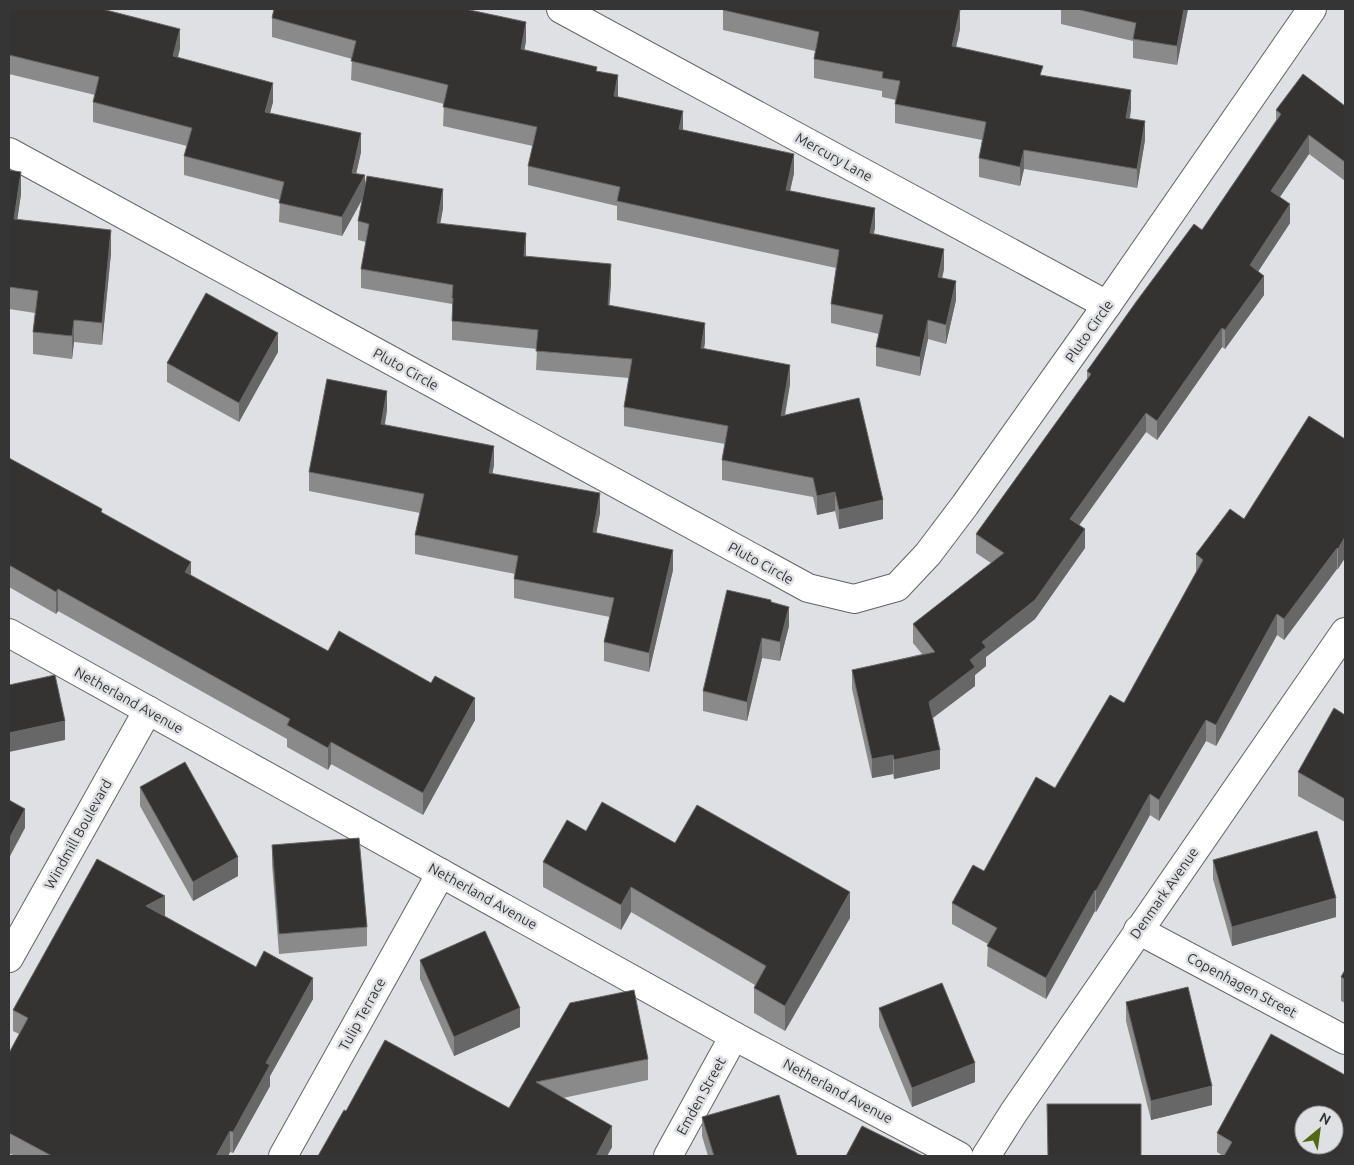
<svg xmlns="http://www.w3.org/2000/svg" width="1354" height="1165" font-family="Ubuntu,sans-serif">
<style>
.lines{fill:none;stroke-linecap:round;stroke-linejoin:round}
.minor-casing{stroke:#626465;stroke-width:30}
.minor{stroke:#fff;stroke-width:28}
.wall{fill:#8a8a8a}
.shaded-wall{fill:#686767}
.building{fill:#353332;stroke:#686767;fill-rule:evenodd}
.labels{text-anchor:middle;stroke-width:5;stroke-linejoin:round;paint-order:stroke}
.street-label{font-size:14px;fill:#353536;stroke:#dfe0e3}
</style>
<rect width="100%" height="100%" fill="#dfe0e3"/>
<g class="lines">
<g class="minor-casing">
<g id="minor">
<path d="M561,9C744,107 925,208 1107,305"/>
<path d="M9,152L808,588L854,599L897,587L928,554L965,505L1107,305L1312,9"/>
<path d="M9,633L734,1036L959,1156"/>
<path d="M1138,930L1345,1040"/>
<path d="M9,958L148,710"/>
<path d="M283,1156L441,873"/>
<path d="M668,1156L734,1036"/>
<path d="M986,1156L1014,1112L1345,632"/>
</g>
</g>
<use href="#minor" class="minor"/>
</g>
<g class="wall">
<path d="M9,9L180,48L178,58L273,102L270,113L361,152L356,174L365,184L443,208L440,224L526,252V256L611,283L609,305L705,342L704,349L790,384L785,416L883,519L839,529L835,511L817,515L813,497L722,480V460L725,444L624,426V407L629,378L536,370L537,349L452,340V304L361,288V269L366,242L358,240V221L362,200L342,236L279,222L280,200L184,175V156L187,146L93,122V102L95,95L9,74Z"/>
<path d="M1061,9H1188L1177,65L1133,58V41L1061,24Z"/>
<path d="M723,10L960,29L956,47L1043,76L1131,109L1130,119L1145,140L1137,188L1024,169L1020,186L979,177V158L982,140L895,123V104L896,100L882,97V91L814,78V59L815,51L723,30Z"/>
<path d="M272,18L526,41L524,50L597,71L618,95V97L683,130L794,173L790,191L875,228L873,234L944,269L942,278L956,300L946,344L928,339L920,376L876,366V347L879,334L831,323V304L836,268L617,220V206L528,185V166L533,146L443,126L444,104L351,80L352,59L272,37Z"/>
<path d="M1345,106V181L1309,154L1280,197L1290,223L1258,271L1264,295L1225,349L1222,347L1157,440L1146,432L1079,525L1085,548L1035,619L986,657V666L975,675V686L932,718L940,769L894,779L893,774L872,778L852,689V670L922,654L913,643V624L991,563L976,553V534L1087,380V371L1202,230L1276,120V110Z"/>
<path d="M9,170L21,194L17,220L111,253L102,345L74,342L72,359L33,354V332L35,313L9,309Z"/>
<path d="M278,352L239,422L167,382V363Z"/>
<path d="M1345,364V390L1344,389V365Z"/>
<path d="M387,410L385,425L494,465L492,473L600,513L596,533L673,570L649,672L604,661V642L610,617L514,598V579L515,574L415,554V535L420,513L309,491V472Z"/>
<path d="M1345,439L1338,569H1337L1284,640L1277,635L1216,746L1206,741L1159,821L1150,815L1096,912L1095,911L1046,999L987,966L988,944L952,924V903L984,871L1055,788L1124,703L1196,572V554L1244,519Z"/>
<path d="M9,458L102,513L191,575L328,651L475,720L423,815L331,764L328,770L287,747V739L58,611L56,614L9,587Z"/>
<path d="M771,602L789,626L780,661L762,658L747,721L703,711V691Z"/>
<path d="M1345,715V822L1298,796V772Z"/>
<path d="M140,787L238,876L193,901L140,806Z"/>
<path d="M586,831L675,843L850,918L785,1031L754,1013V988L755,985L631,912L621,930L543,887V862Z"/>
<path d="M272,845L367,927V946L279,954L272,864Z"/>
<path d="M1213,860L1336,917L1232,946L1213,879Z"/>
<path d="M165,916L313,999L270,1076V1086L233,1153L230,1152L228,1156H14L9,1153V1053L19,1034L13,1031V1010Z"/>
<path d="M420,960L520,1027L454,1056L420,979Z"/>
<path d="M1345,970V1003L1341,1001V977Z"/>
<path d="M1126,1002L1212,1105L1151,1120L1126,1021Z"/>
<path d="M570,1003L648,1059V1080L563,1098L612,1147L607,1156H318L346,1111L509,1108Z"/>
<path d="M879,1008L975,1082L912,1107L879,1027Z"/>
<path d="M702,1117L797,1156H708L702,1136Z"/>
<path d="M1217,1133L1345,1156H1223L1217,1152Z"/>
</g>
<g class="shaded-wall">
<path d="M1184,9H1188L1177,65V46Z"/>
<path d="M960,10V29L952,65V46Z"/>
<path d="M526,22V41L521,68V49Z"/>
<path d="M180,29V48L173,75V56Z"/>
<path d="M618,75V95L614,115V96Z"/>
<path d="M273,83V102L265,131V112Z"/>
<path d="M1131,90V109L1126,137V118Z"/>
<path d="M683,111V130L679,129Z"/>
<path d="M1145,121V140L1137,188V169Z"/>
<path d="M361,133V152L352,192V173Z"/>
<path d="M1309,135V154L1271,210V191Z"/>
<path d="M1024,150V169L1020,186V167Z"/>
<path d="M794,154V173L786,209V190Z"/>
<path d="M21,172V194L14,242V219Z"/>
<path d="M365,175V194L342,236V217Z"/>
<path d="M443,189V208L437,243V223Z"/>
<path d="M1290,204V223L1250,284V265Z"/>
<path d="M875,208V228L870,252V233Z"/>
<path d="M111,230V253L102,345V323Z"/>
<path d="M526,233V252L524,275V256Z"/>
<path d="M944,249V269L938,296V277Z"/>
<path d="M611,264V283L608,324V305Z"/>
<path d="M1264,276V295L1225,349V330Z"/>
<path d="M956,281V300L946,344V325Z"/>
<path d="M74,320V342L72,359V336Z"/>
<path d="M928,320V339L920,376V357Z"/>
<path d="M705,323V342L701,367V348Z"/>
<path d="M1222,328V347L1157,440V421Z"/>
<path d="M278,333V352L239,422V403Z"/>
<path d="M790,365V384L781,436V416Z"/>
<path d="M387,391V410L381,443V424Z"/>
<path d="M1146,413V432L1070,538V519Z"/>
<path d="M494,446V465L489,492V473Z"/>
<path d="M835,492V511L817,515V496Z"/>
<path d="M600,493V513L593,551V532Z"/>
<path d="M883,500V519L839,529V510Z"/>
<path d="M1085,529V548L1035,619L986,657V666L975,675V686L929,721V702L982,642Z"/>
<path d="M1345,537V558L1338,569V549Z"/>
<path d="M1337,548V569L1284,640V619Z"/>
<path d="M673,550V570L649,672V653Z"/>
<path d="M191,562V584L185,572Z"/>
<path d="M58,589V611L56,614V592Z"/>
<path d="M789,607V626L780,661V642Z"/>
<path d="M1277,614V635L1216,746V725Z"/>
<path d="M762,638V658L747,721V702Z"/>
<path d="M475,698V720L423,815V793Z"/>
<path d="M1206,720V741L1159,821V800Z"/>
<path d="M65,721V740L9,752V733Z"/>
<path d="M331,742V764L328,770V748Z"/>
<path d="M940,750V769L894,779V760Z"/>
<path d="M893,755V774L872,778V759Z"/>
<path d="M1150,794V815L1096,912V891Z"/>
<path d="M25,809V828L9,858V839Z"/>
<path d="M238,857V876L193,901V882Z"/>
<path d="M631,887V912L621,930V905Z"/>
<path d="M1095,890V911L1046,999V978Z"/>
<path d="M850,892V918L785,1031V1006Z"/>
<path d="M165,896V917L146,906Z"/>
<path d="M1336,898V917L1232,946V927Z"/>
<path d="M313,978V999L270,1076V1086L233,1153V1132L266,1063Z"/>
<path d="M520,1008V1027L454,1056V1037Z"/>
<path d="M975,1063V1082L912,1107V1088Z"/>
<path d="M1212,1086V1105L1151,1120V1101Z"/>
<path d="M612,1126V1147L607,1156H596Z"/>
<path d="M230,1131V1152L228,1156H216Z"/>
</g>
<g class="building">
<path d="M9,9H102L180,29L173,56L273,83L265,112L361,133L352,173L365,175L342,217L279,203L284,182L184,156L192,128L93,102L99,77L9,55Z"/>
<path d="M274,9H465L526,22L521,49L597,67L596,71L618,75L614,96L683,111L679,129L794,154L786,190L875,208L870,233L944,249L938,277L956,281L946,325L928,320L920,357L876,347L883,315L831,304L839,250L617,201L620,187L528,166L537,127L443,107L448,85L351,61L356,41L272,18Z"/>
<path d="M723,9H953L960,10L952,46L1043,66L1040,75L1131,90L1126,118L1145,121L1137,169L1024,150L1020,167L979,158L986,122L895,104L900,81L882,78L883,72L814,59L819,32L723,10Z"/>
<path d="M1076,9H1184L1177,46L1133,39L1136,23Z"/>
<path d="M1303,74L1345,106V162L1309,135L1271,191L1290,204L1250,265L1264,276L1225,330L1222,328L1157,421L1146,413L1070,519L1085,529L1035,600L982,642L986,647L970,660L975,667L929,702L940,750L894,760L893,755L872,759L852,670L935,652L913,624L1004,553L976,534L1091,374L1087,371L1136,302L1194,224L1202,230L1281,114L1276,110Z"/>
<path d="M9,170L21,172L14,219L111,230L102,323L74,320L72,336L33,332L38,291L9,287Z"/>
<path d="M367,176L443,189L437,223L526,233L524,256L611,264L608,305L705,323L701,348L790,365L781,416L859,398L883,500L839,510L835,492L817,496L813,478L722,460L728,426L624,407L632,359L536,351L538,330L452,321L453,298H452L453,285L361,269L369,224L358,221Z"/>
<path d="M206,293L278,333L239,403L167,363Z"/>
<path d="M327,379L387,391L381,424L494,446L489,473L600,493L593,532L673,550L649,653L604,642L614,598L514,579L518,556L415,535L424,494L309,472Z"/>
<path d="M1309,416L1345,439V537L1338,549L1337,548L1284,619L1277,614L1216,725L1206,720L1159,800L1150,794L1096,891L1095,890L1046,978L987,946L997,928L952,903L973,865L984,871L1036,777L1055,788L1110,695L1124,703L1203,560L1196,554L1230,509L1244,519Z"/>
<path d="M9,458L102,509L101,512L191,562L185,572L328,651L339,631L431,683L435,676L475,698L423,793L331,742L328,748L287,725L290,719L58,589L56,592L9,565Z"/>
<path d="M727,590L771,600V602L789,607L780,642L762,638L747,702L703,691Z"/>
<path d="M55,675L65,721L9,733V685Z"/>
<path d="M1334,708L1345,715V799L1298,772Z"/>
<path d="M185,762L238,857L193,882L140,787Z"/>
<path d="M9,800L25,809L9,839Z"/>
<path d="M602,802L675,843L697,805L850,892L785,1006L754,988L766,966L631,887L621,905L543,862L567,820L586,831Z"/>
<path d="M1317,831L1336,898L1232,927L1213,860Z"/>
<path d="M359,838L367,927L279,934L272,845Z"/>
<path d="M97,859L165,896L146,906L256,967L264,951L313,978L266,1063L270,1065L233,1132L230,1131L216,1156H52L9,1133V1053L28,1018L13,1010Z"/>
<path d="M485,931L520,1008L454,1037L420,960Z"/>
<path d="M1345,970V979L1341,977Z"/>
<path d="M942,983L975,1063L912,1088L879,1008Z"/>
<path d="M1188,987L1212,1086L1151,1101L1126,1002Z"/>
<path d="M634,990L648,1059L536,1082L612,1126L596,1156H318L344,1110L346,1111L385,1040L509,1108L570,1003Z"/>
<path d="M1271,1034L1345,1075V1156H1224L1232,1142L1217,1133ZM1304,1115H1334V1145H1304Z"/>
<path d="M779,1095L797,1156H714L702,1117Z"/>
<path d="M1047,1104H1141V1156H1048Z"/>
<path d="M862,1126L923,1156H846Z"/>
</g>
<g class="labels">
<g class="street-label">
<text transform="translate(834 157) rotate(29)" y="5">Mercury Lane</text>
<text transform="translate(1089 331) rotate(-55)" y="5">Pluto Circle</text>
<text transform="translate(406 369) rotate(29)" y="5">Pluto Circle</text>
<text transform="translate(761 563) rotate(29)" y="5">Pluto Circle</text>
<text transform="translate(129 700) rotate(29)" y="5">Netherland Avenue</text>
<text transform="translate(78 834) rotate(-61)" y="5">Windmill Boulevard</text>
<text transform="translate(1164 893) rotate(-55)" y="5">Denmark Avenue</text>
<text transform="translate(483 896) rotate(29)" y="5">Netherland Avenue</text>
<text transform="translate(1242 985) rotate(28)" y="5">Copenhagen Street</text>
<text transform="translate(362 1014) rotate(-61)" y="5">Tulip Terrace</text>
<text transform="translate(838 1091) rotate(28)" y="5">Netherland Avenue</text>
<text transform="translate(701 1096) rotate(-61)" y="5">Emden Street</text>
</g>
</g>
<rect width="1354" height="1165" fill="none" stroke="#353536" stroke-width="20"/>
<g transform="translate(1319 1130) rotate(29)"><circle r="24" fill="#dfe0e3" stroke="#9b9c9e"/>
<path d="M0-4L9 19L0 12L-9 19Z" fill="#536714"/>
<text y="-8" font-size="14" font-weight="bold" text-anchor="middle" fill="#353536">N</text>
</g>
</svg>
